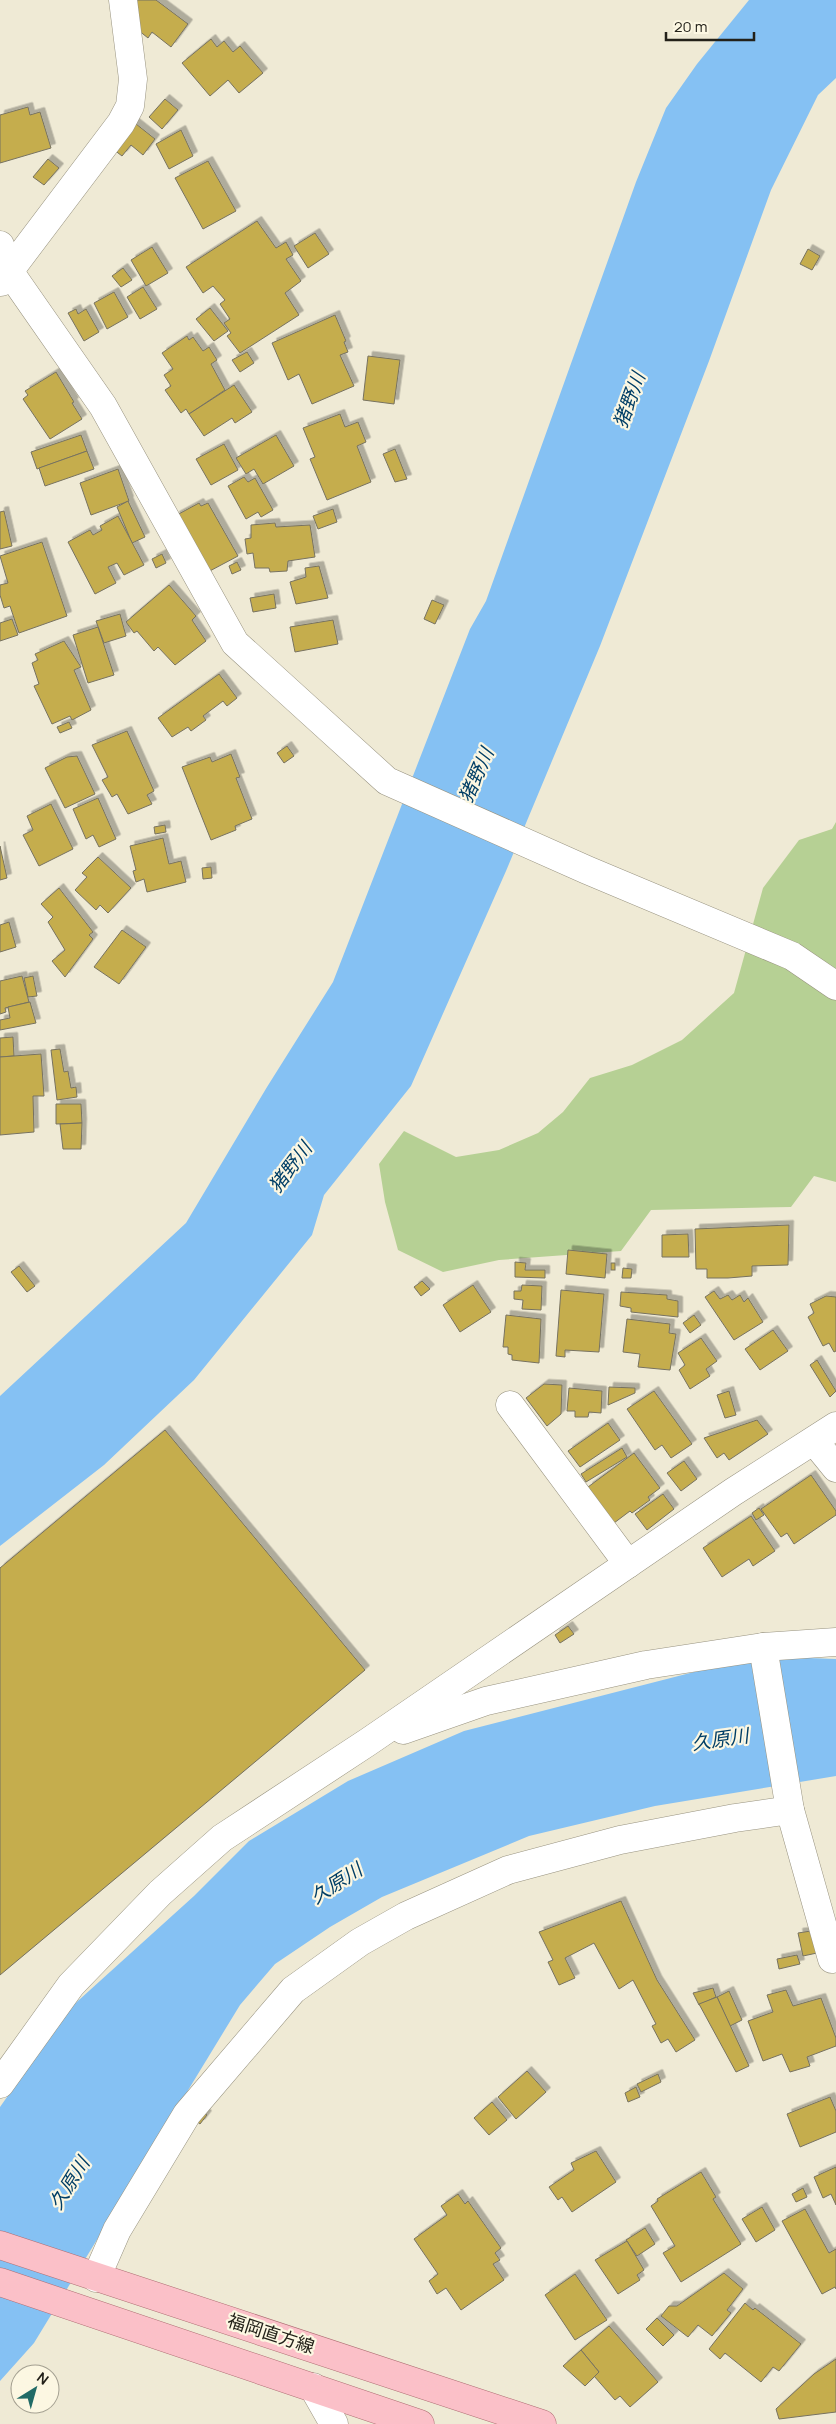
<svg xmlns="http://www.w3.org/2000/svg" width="836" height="2424" font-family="Manrope,'Noto Sans JP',sans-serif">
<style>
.green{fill:#b6d094}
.water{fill:#85c1f3}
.building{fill:#c5ad4e;stroke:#777260;filter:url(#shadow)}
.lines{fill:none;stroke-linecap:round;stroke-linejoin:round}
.minor-casing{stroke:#989380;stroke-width:29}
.major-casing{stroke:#ae6d73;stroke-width:29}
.minor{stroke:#fff;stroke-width:28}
.major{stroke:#fbc0c8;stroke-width:28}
.labels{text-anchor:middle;stroke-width:4.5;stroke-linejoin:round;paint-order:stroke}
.street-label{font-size:18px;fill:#232119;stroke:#fcf7e2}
.water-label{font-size:19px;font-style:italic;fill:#003e66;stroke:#fcf7e2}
</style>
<defs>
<filter id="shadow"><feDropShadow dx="4.5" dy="-4.5" stdDeviation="0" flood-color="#0004"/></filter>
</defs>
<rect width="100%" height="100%" fill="#efead5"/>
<path class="green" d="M836,822V1182L814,1176L791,1207L651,1210L621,1251L499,1260L443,1272L398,1250L385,1202L379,1164L404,1131L456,1157L499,1150L538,1133L563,1112L590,1078L632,1065L682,1040L734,993L763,888L799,840L832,829Z"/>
<g class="water">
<path d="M749,0H836V78L818,95L771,190L709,361L600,646L506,871L411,1086L324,1195L312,1235L194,1380L104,1465L0,1546V1396L186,1223L267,1087L333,982L470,629L486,601L636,182L666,108L697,64Z"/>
<path d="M782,1657L836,1659V1776L655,1806L529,1836L382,1897L330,1927L275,1964L240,2005L34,2343L0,2381V2107L69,2009L194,1896L249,1841L348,1781L464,1731L733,1662Z"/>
</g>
<g class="building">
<path d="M135,0H156L188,24L171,47L152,32L148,38L133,26Z"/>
<path d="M211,39L217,47L224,41L233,52L240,46L263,73L239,93L228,80L210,96L182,63Z"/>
<path d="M165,99L178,110L162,129L149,117Z"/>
<path d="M28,107L30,115L40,112L51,148L0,163V115Z"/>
<path d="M131,120L155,139L143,155L131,145L122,156L109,146Z"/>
<path d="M181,130L193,156L169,169L156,144Z"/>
<path d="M48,159L59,168L44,185L33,177Z"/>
<path d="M208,161L236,211L203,229L175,178Z"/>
<path d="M257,221L276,248L286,242L293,255L286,259L301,281L285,293L299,315L240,353L227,336L231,333L224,323L230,319L220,304L225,300L213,286L203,293L186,267Z"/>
<path d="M315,233L329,254L308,268L294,246Z"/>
<path d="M152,247L168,273L146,286L131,260Z"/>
<path d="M808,249L820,256L812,270L800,264Z"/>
<path d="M123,268L132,280L121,287L112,276Z"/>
<path d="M143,287L157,309L140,319L127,297Z"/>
<path d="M114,292L128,317L107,329L94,303Z"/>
<path d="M210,308L228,331L214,341L196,319Z"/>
<path d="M76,309L78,314L86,309L99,332L84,341L68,313Z"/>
<path d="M335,315L346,341L344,342L348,352L340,355L354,386L312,404L299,374L288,380L272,343Z"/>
<path d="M187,336L189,340L193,337L203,351L209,347L217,360L211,364L225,390L189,414L186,409L181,413L165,390L171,386L164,375L173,369L162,353Z"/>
<path d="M247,352L254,363L240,372L232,360Z"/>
<path d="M368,356L400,360L394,404L363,400Z"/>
<path d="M56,372L74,402L72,403L82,419L50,439L23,399L28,395L25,391Z"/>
<path d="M234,385L252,412L235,423L232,418L204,436L189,414Z"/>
<path d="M340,414L345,427L358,422L366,442L357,446L371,482L327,500L310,459L315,457L303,428Z"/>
<path d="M81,435L87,451L37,469L31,452Z"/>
<path d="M276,435L294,466L263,484L254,469L246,474L236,458Z"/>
<path d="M224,444L238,470L211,485L196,459Z"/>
<path d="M395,449L407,479L395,482L383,454Z"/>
<path d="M87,451L94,469L45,486L39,468Z"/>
<path d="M118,469L129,501L91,515L80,483Z"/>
<path d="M244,477L248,482L255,478L273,510L261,517L258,512L246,519L228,486Z"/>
<path d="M128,501L145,537L132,543L117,507Z"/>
<path d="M199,503L201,506L208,503L238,556L206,573L175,516Z"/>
<path d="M333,509L337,522L318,529L313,516Z"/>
<path d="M4,511L12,546L0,549V512Z"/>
<path d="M118,516L144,565L124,575L117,563L108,567L116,583L95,594L68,542L90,530L93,535L102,530L100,526Z"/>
<path d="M275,523L276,527L310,525L315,557L288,561L287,571L270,572L269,568H255L253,553L247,554L245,539L251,538V525Z"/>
<path d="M42,542L67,616L19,633L10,606L4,608L0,595V585L8,583L0,556Z"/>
<path d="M162,554L166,563L156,568L152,559Z"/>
<path d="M237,562L241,570L232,574L229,566Z"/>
<path d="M319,566L328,598L296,604L290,582L306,577L305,568Z"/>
<path d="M169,585L196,616L192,620L206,641L175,665L158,647L154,651L137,631L134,633L126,622Z"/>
<path d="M274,594L276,608L253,612L250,598Z"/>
<path d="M432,600L444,605L435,624L424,619Z"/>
<path d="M120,614L126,636L104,643L96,621Z"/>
<path d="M12,619L18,635L0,641V623Z"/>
<path d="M333,620L338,644L295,652L290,627Z"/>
<path d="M98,627L114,675L88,683L73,635Z"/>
<path d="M64,641L81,667L74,670L91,710L72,720L70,716L52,724L34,686L39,684L32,663L38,660L35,654Z"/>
<path d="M219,674L237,698L227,706L223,701L203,716L206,720L191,731L188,727L172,737L158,718Z"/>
<path d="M69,722L72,728L60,733L57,727Z"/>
<path d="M127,731L154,791L147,795L152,804L128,814L117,794L112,797L102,780L108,777L92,745Z"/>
<path d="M287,746L294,756L284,763L277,753Z"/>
<path d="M231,754L240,777L236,778L252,819L235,826L236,830L211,840L182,767L210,757L212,762Z"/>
<path d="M77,756L95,794L65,808L45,768L67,757Z"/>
<path d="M98,798L116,839L99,847L93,835L86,839L73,809Z"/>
<path d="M51,804L73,849L39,866L23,835L33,830L27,816Z"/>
<path d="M165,825L166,832L155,834L154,827Z"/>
<path d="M163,838L169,864L181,861L186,882L147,892L144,879L136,882L133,871L136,870L130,846Z"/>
<path d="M0,846L7,878L0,880Z"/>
<path d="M98,857L131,888L108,913L100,905L96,910L75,890L87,877L82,873Z"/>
<path d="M211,867L212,878L203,879L202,868Z"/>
<path d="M59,888L93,932L89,935L93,939L65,977L52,961L65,950L48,922L53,917L41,904Z"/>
<path d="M9,922L16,947L0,952V925Z"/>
<path d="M122,930L146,947L119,984L94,967Z"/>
<path d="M22,976L29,1002L5,1008L6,1012L0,1014V981Z"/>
<path d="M33,976L37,996L28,997L24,978Z"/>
<path d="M30,1002L36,1023L0,1030V1020L10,1018L8,1007Z"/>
<path d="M13,1037L14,1056L0,1057V1038Z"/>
<path d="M60,1049L64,1072L68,1071L71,1088L76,1087L77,1097L57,1100L51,1050Z"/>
<path d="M41,1054L44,1096H33L34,1132L0,1135V1057Z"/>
<path d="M56,1104H81L82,1123L56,1124Z"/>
<path d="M82,1123L81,1149H63L60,1124Z"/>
<path d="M789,1225L788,1265L752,1266V1276L728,1278H707V1269H696L695,1229Z"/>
<path d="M688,1234L689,1257H662V1235Z"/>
<path d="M568,1250L607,1254L605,1278L566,1274Z"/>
<path d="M515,1262L526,1263L525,1270H545V1278L515,1277Z"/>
<rect x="611" y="1263" width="4" height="7"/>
<path d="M19,1266L35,1286L27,1292L11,1272Z"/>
<path d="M623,1268L632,1269L631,1278H622Z"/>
<path d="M422,1281L430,1289L421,1296L414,1287Z"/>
<path d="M473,1285L491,1312L460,1332L443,1305Z"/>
<path d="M522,1285L542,1286L541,1310L522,1309L523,1300L514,1299V1291H521Z"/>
<path d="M561,1290L604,1294L599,1352L565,1350V1357L556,1356Z"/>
<path d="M714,1291L720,1299L728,1295L732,1300L740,1295L744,1302L748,1298L763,1322L734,1340L705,1297Z"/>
<path d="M621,1292L667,1295V1299L678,1301V1317L631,1312V1308L620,1306Z"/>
<path d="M826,1296L836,1297V1351L834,1352L829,1343L823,1346L808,1317L814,1313L810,1304Z"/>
<path d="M506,1315L541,1319L539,1363L512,1360V1355L508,1354V1347H503Z"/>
<path d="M694,1315L701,1325L690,1333L683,1323Z"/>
<path d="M627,1319L670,1324L669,1333L676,1334L670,1370L638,1367L640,1354L623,1352Z"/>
<path d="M773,1330L788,1351L760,1370L745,1349Z"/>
<path d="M701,1338L717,1361L706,1369L710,1376L690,1389L679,1370L685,1365L678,1353Z"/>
<path d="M817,1360L836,1391L830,1397L810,1365Z"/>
<path d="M544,1384L562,1385L561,1414L547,1426L526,1398Z"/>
<path d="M609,1387L635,1388V1393L608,1405Z"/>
<path d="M569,1388L602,1391L601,1413L589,1412L588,1417H575V1411H567Z"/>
<path d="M654,1391L692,1444L671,1458L662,1445L655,1450L627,1409Z"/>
<path d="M729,1391L736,1415L725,1418L717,1395Z"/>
<path d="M757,1420L768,1434L729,1460L724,1453L717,1458L704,1438Z"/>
<path d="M608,1423L620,1440L580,1467L568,1451Z"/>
<path d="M165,1430L365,1670L0,1975V1568Z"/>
<path d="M622,1448L627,1457L586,1482L581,1474Z"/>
<path d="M634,1453L660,1488L648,1497L650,1500L632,1513L630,1511L614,1523L588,1487Z"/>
<path d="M684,1461L697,1479L681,1491L667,1473Z"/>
<path d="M811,1475L836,1511V1515L794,1544L787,1533L781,1537L761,1509Z"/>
<path d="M663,1494L674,1509L647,1530L635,1514Z"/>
<path d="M759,1508L764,1515L756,1520L752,1513Z"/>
<path d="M751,1516L775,1551L753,1566L749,1559L722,1577L703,1548Z"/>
<path d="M568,1626L574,1634L560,1643L555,1635Z"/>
<path d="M621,1901L657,1980L695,2040L676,2052L668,2039L661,2043L652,2026L656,2024L633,1980L619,1989L594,1943L565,1958L575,1978L559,1985L548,1962L553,1960L539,1932Z"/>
<path d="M817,1930V1953L803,1956L798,1933Z"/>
<path d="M797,1955L800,1964L779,1969L777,1959Z"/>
<path d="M713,1988L716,1997L699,2005L693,1993Z"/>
<path d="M786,1990L793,2006L821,1998L836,2038V2046L807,2057L810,2066L790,2072L782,2054L763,2061L748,2021L773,2012L767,1995Z"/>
<path d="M729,1991L742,2020L730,2026L717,1997Z"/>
<path d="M717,1997L749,2066L736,2072L699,2004Z"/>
<path d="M527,2071L546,2092L516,2119L498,2097Z"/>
<path d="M658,2074L661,2082L641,2092L637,2084Z"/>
<path d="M636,2087L640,2097L628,2102L625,2093Z"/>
<path d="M830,2097L836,2111V2132L800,2147L787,2114Z"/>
<path d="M492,2102L507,2120L489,2135L474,2118Z"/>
<path d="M201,2111L207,2115L200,2124L195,2120Z"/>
<path d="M596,2151L616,2182L572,2212L562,2197L558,2200L549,2187L574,2170L571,2163Z"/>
<path d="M836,2167V2205L831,2194L823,2198L814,2177Z"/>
<path d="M701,2172L716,2197L713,2199L741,2244L681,2282L663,2253L675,2246L651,2206L658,2201L657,2199Z"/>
<path d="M803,2188L807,2197L796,2202L792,2194Z"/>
<path d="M458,2194L465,2204L468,2201L501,2248L495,2253L500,2260L493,2264L504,2280L461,2310L446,2288L437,2294L429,2281L438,2274L414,2239L447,2215L441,2206Z"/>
<path d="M762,2207L775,2230L756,2242L742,2219Z"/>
<path d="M805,2209L829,2253L836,2249V2289L835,2287L822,2294L782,2221Z"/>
<path d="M645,2228L655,2244L637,2256L626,2240Z"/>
<path d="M627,2241L644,2270L637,2275L640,2280L618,2294L595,2260Z"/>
<path d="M724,2273L743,2289L727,2310L731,2313L712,2336L698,2325L688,2337L661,2316L669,2306H677Z"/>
<path d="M575,2274L607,2320L575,2340L545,2295Z"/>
<path d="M745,2303L753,2310L755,2308L801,2344L779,2371L773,2367L761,2382L725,2353L720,2359L709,2349Z"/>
<path d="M657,2318L674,2335L663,2346L646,2329Z"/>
<path d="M609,2326L658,2382L630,2407L620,2396L615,2400L594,2376L599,2372L581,2350Z"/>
<path d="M581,2350L599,2372L585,2386L563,2366Z"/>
<path d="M836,2359V2412L779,2419L776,2409L814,2374Z"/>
</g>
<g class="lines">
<g class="minor-casing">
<g id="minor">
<path d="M0,245L9,271L103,406L235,643L387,781L587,870L792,956L836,986"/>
<path d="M1,282L121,123L130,106L133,79L123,0"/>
<path d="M510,1405L628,1564"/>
<path d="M814,1441L836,1468"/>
<path d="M763,1647L790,1810"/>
<path d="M403,1730L486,1701L646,1665L763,1647L836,1642"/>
<path d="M0,2084L71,1985L160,1893L222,1838L368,1742L733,1492L836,1426"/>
<path d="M96,2278L117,2230L187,2114L293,1990L360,1942L406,1916L508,1870L620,1840L735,1818L790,1810L832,1959"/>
<path d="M313,2387L334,2424"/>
</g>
</g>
<g class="major-casing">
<g id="major">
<path d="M0,2245L542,2424"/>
<path d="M0,2282L420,2424"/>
</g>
</g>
<use href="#minor" class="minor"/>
<use href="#major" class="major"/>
</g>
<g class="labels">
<g class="street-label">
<text transform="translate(271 2334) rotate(18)" y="6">福岡直方線</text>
</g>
<g class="water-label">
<text transform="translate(629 400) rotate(-70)" y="7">猪野川</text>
<text transform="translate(476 775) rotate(-66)" y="7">猪野川</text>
<text transform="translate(290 1167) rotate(-53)" y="7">猪野川</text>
<text transform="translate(720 1739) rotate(-8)" y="7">久原川</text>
<text transform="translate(336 1883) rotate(-33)" y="7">久原川</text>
<text transform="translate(69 2183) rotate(-58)" y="7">久原川</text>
</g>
</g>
<g transform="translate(35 2389) rotate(37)"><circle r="24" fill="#fcf7e2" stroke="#a5a192"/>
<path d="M0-4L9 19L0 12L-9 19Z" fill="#216b66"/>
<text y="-8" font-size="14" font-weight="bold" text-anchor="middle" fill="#232119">N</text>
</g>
<path d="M666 32v8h88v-8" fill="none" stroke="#232119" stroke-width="2.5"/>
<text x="674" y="32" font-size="15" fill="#232119" stroke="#fcf7e2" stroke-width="4" paint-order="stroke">20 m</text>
</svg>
